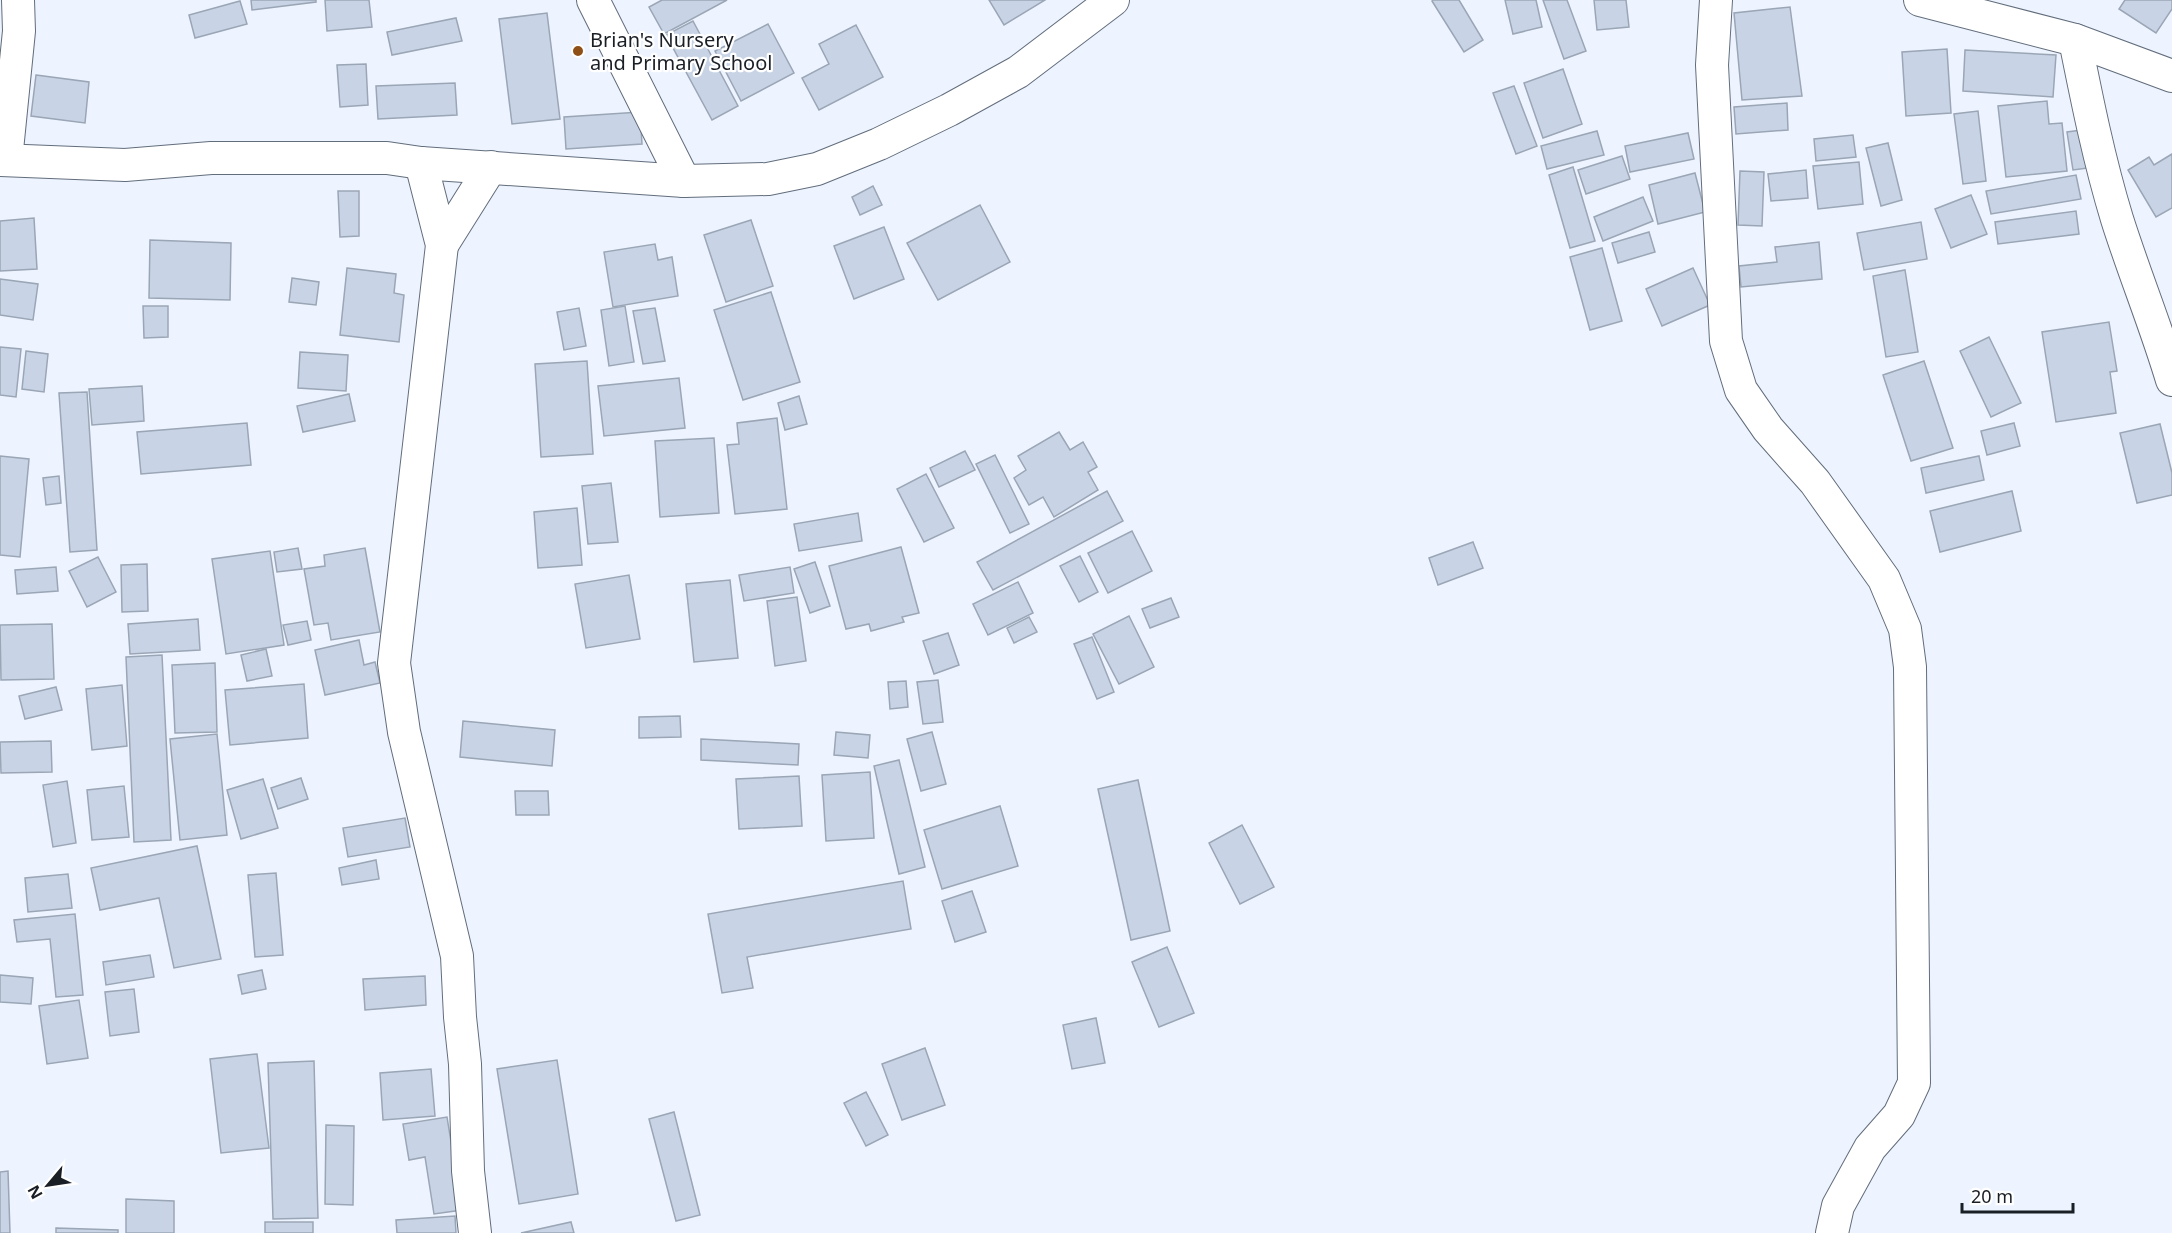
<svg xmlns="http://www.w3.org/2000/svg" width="2172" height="1233" font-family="'Noto Sans',sans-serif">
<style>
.building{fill:#c8d4e5;stroke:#9aa5b5;stroke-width:1.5}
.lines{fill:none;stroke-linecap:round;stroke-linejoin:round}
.minor-casing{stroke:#626d7c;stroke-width:34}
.minor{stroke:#fff;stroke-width:32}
.poi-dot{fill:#8f5018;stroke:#fff;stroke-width:2}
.labels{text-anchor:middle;stroke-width:4.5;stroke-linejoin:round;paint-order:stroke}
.poi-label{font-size:20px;fill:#1a1e25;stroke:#fff;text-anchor:start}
</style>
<rect width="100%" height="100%" fill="#edf4ff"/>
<g class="building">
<path d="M251,0H316V2L252,10Z"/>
<path d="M325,0H369L372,27L327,31Z"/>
<path d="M662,0H727L664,34L649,7Z"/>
<path d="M989,0H1045L1004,25Z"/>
<path d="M1433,0H1459L1483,40L1464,52L1432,1Z"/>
<path d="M1505,0H1536L1542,27L1513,34Z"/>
<path d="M1543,0H1567L1586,51L1564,59Z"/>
<path d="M1594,0H1626L1629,27L1597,30Z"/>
<path d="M2125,0H2172V9L2156,33L2119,9Z"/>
<path d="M240,1L247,24L195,38L189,15Z"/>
<path d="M1790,7L1802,96L1742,100L1734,13Z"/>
<path d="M547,13L560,119L512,124L499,19Z"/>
<path d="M456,18L462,41L392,55L387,32Z"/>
<path d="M693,21L738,106L712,120L666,35Z"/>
<path d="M768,24L794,73L741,101L715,51Z"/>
<path d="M856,25L883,77L819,110L802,78L829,64L819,44Z"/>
<path d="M1947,49L1951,113L1906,116L1902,52Z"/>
<path d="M1965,50L2056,55L2053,97L1963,91Z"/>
<path d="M366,64L368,105L340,107L337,65Z"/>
<path d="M1563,69L1582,124L1543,138L1524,83Z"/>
<path d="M36,75L89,82L85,123L31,116Z"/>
<path d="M455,83L457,115L378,119L376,86Z"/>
<path d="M1514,86L1537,146L1516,154L1493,93Z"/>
<path d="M2047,101L2049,124L2062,123L2067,171L2006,177L1998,106Z"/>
<path d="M1787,103L1788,130L1736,134L1734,107Z"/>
<path d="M1978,111L1986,181L1963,184L1954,114Z"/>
<path d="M640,112L642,144L566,149L564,117Z"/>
<path d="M2089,129L2095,167L2073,170L2067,132Z"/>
<path d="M1597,131L1604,155L1547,169L1541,146Z"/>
<path d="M1688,133L1694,159L1630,172L1625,146Z"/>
<path d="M1853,135L1856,157L1816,161L1814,139Z"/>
<path d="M1888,143L1902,200L1881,206L1866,148Z"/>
<path d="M2172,154V208L2156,217L2128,170L2149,157L2154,165Z"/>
<path d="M1622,156L1630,179L1586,194L1578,170Z"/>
<path d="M1859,162L1863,204L1818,209L1813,166Z"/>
<path d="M1573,167L1595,241L1570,248L1549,175Z"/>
<path d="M1806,170L1808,198L1771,201L1768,174Z"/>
<path d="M1740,171L1764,172L1762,226L1738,225Z"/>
<path d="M1695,173L1705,212L1658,224L1649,185Z"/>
<path d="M2076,175L2081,199L1991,214L1986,191Z"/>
<path d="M873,186L882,205L860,215L852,197Z"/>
<path d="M338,191H359V236L340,237Z"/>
<path d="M1971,195L1987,234L1951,248L1935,209Z"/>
<path d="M1643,197L1653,221L1603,241L1594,217Z"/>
<path d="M980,205L1010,262L938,300L907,243Z"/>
<path d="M2076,211L2079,234L1998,244L1995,222Z"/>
<path d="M34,218L37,269L0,271V221Z"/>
<path d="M751,220L773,286L726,302L704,235Z"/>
<path d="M1921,222L1927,259L1864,270L1857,233Z"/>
<path d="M884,227L904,279L854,299L834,246Z"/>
<path d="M1649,232L1655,252L1618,263L1612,243Z"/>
<path d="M150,240L231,243L230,300L149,298Z"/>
<path d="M1819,242L1822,279L1741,287L1739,266L1777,262L1775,247Z"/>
<path d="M655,244L658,260L672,257L678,296L613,307L604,252Z"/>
<path d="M1602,248L1622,321L1590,330L1570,257Z"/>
<path d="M347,268L396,274L394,293L404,295L399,342L340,335Z"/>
<path d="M1693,268L1710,305L1662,326L1646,289Z"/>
<path d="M1905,270L1918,352L1886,357L1873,276Z"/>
<path d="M292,278L319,282L316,305L289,302Z"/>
<path d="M0,279L38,284L33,320L0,315Z"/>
<path d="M771,292L800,382L743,400L714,310Z"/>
<path d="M143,306H168V337L144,338Z"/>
<path d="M625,306L634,362L609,366L601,310Z"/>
<path d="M579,308L586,346L564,350L557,312Z"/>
<path d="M655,308L665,361L643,364L633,311Z"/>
<path d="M2109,322L2117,371L2110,372L2116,413L2056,422L2042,332Z"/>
<path d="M1989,337L2021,403L1991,417L1960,351Z"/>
<path d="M0,347L21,349L16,397L0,395Z"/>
<path d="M26,351L48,354L44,392L22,389Z"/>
<path d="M300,352L348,355L346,391L298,388Z"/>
<path d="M587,361L593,454L541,457L535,364Z"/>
<path d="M1924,361L1953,448L1911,461L1883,375Z"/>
<path d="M679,378L685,428L604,436L598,386Z"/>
<path d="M142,386L144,421L92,425L89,389Z"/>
<path d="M87,392L97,550L70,552L59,393Z"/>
<path d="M349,394L355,421L303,432L297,406Z"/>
<path d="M799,396L807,424L785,430L778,403Z"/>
<path d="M777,418L787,509L735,514L727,445L739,444L737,423Z"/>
<path d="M247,423L251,465L141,474L137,432Z"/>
<path d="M2014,423L2020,446L1987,455L1981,431Z"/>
<path d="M2160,424L2172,473V495L2137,503L2120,433Z"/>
<path d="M1059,432L1070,450L1083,442L1097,467L1088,472L1098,490L1054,517L1043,497L1029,505L1014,478L1026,470L1018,456Z"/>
<path d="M714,438L719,513L660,517L655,441Z"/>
<path d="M965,451L975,470L939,487L930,468Z"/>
<path d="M995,455L1029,524L1010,533L976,464Z"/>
<path d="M0,456L29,459L20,557L0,555Z"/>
<path d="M1979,456L1984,480L1926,493L1921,468Z"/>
<path d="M926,474L954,528L924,542L897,489Z"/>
<path d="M59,476L61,503L46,505L43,478Z"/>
<path d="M611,483L618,542L588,544L582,486Z"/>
<path d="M1107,491L1123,521L993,590L977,562Z"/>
<path d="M2012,491L2021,531L1940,552L1930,511Z"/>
<path d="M577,508L582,565L538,568L534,512Z"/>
<path d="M858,513L862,541L799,551L794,524Z"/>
<path d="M1132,531L1152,571L1108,593L1088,553Z"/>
<path d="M1473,542L1483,568L1438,585L1429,558Z"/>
<path d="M901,547L919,613L902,617L904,622L871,631L869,624L846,629L829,566Z"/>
<path d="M298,548L302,569L277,572L274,552Z"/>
<path d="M365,548L380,632L331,640L328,623L314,625L304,569L325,566L324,555Z"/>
<path d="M270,551L284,645L226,654L212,559Z"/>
<path d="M1080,556L1098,592L1079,602L1060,566Z"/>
<path d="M98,557L116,592L87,607L69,571Z"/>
<path d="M815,562L830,606L810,613L794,569Z"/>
<path d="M147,564L148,611L122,612L121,565Z"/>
<path d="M56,567L58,591L17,594L15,570Z"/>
<path d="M790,567L794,593L744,601L739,575Z"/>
<path d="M629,575L640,639L586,648L575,584Z"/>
<path d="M730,580L738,658L694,662L686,584Z"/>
<path d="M1018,582L1033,613L988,635L973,604Z"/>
<path d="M797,597L806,661L775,666L767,601Z"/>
<path d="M1171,598L1179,617L1150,628L1142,609Z"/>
<path d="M1129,616L1154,667L1119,684L1093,634Z"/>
<path d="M1029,617L1037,632L1014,643L1007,628Z"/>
<path d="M198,619L200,650L130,654L128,624Z"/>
<path d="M307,621L311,640L288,645L283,625Z"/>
<path d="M52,624L54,679L1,680L0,625Z"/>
<path d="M948,633L959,665L934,674L923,641Z"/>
<path d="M1092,637L1114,692L1097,699L1074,644Z"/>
<path d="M359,640L364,665L375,662L380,683L325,695L315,650Z"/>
<path d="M266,649L272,676L247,681L241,655Z"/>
<path d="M162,655L171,840L134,842L126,657Z"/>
<path d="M215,663L217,732L175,733L172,665Z"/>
<path d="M938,680L943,722L923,724L917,682Z"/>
<path d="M906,681L908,707L890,709L888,682Z"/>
<path d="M304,684L308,738L230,745L225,690Z"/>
<path d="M122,685L127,746L92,750L86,689Z"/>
<path d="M56,687L62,710L25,719L19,696Z"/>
<path d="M680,716L681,737L639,738V717Z"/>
<path d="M463,721L555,730L552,766L460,757Z"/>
<path d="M836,732L870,735L868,758L834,755Z"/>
<path d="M932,732L946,784L921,791L907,739Z"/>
<path d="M217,734L227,835L180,840L170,739Z"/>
<path d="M701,739L799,744L798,765L701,760Z"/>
<path d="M51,741L52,772L1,773L0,742Z"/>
<path d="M899,760L925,867L899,874L874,766Z"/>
<path d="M870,772L874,838L826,841L822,775Z"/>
<path d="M799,776L802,826L739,829L736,779Z"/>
<path d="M301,778L308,799L278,809L271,788Z"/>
<path d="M263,779L278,828L241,839L227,790Z"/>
<path d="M1138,780L1170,931L1131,940L1098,789Z"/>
<path d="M67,781L76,843L53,847L43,785Z"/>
<path d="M124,786L129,837L92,840L87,790Z"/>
<path d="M515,791H548L549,815H516Z"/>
<path d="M1000,806L1018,866L942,889L924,830Z"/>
<path d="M405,818L410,847L348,857L343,828Z"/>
<path d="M1242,825L1274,887L1240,904L1209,843Z"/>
<path d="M197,846L221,959L174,968L159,898L100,910L91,868Z"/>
<path d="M376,860L379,879L342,885L339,868Z"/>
<path d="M276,873L283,955L255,957L248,875Z"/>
<path d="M68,874L72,908L28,912L25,878Z"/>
<path d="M903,881L911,929L747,957L753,988L722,993L708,914Z"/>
<path d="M972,891L986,932L955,942L942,901Z"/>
<path d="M75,914L83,995L56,997L50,939L17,942L14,920Z"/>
<path d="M1167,947L1194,1013L1159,1027L1132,962Z"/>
<path d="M150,955L154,977L106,985L103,962Z"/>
<path d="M262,970L266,989L242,994L238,975Z"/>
<path d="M0,975L33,978L31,1004L0,1002Z"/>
<path d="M425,976L426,1005L365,1010L363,979Z"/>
<path d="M134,989L139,1032L110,1036L105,992Z"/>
<path d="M79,1000L88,1058L47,1064L39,1006Z"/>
<path d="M1096,1018L1105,1063L1072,1069L1063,1025Z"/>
<path d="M925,1048L945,1105L902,1120L882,1064Z"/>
<path d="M257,1054L269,1148L221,1153L210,1059Z"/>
<path d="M557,1060L578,1194L519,1204L497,1069Z"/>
<path d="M314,1061L318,1218L273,1219L268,1063Z"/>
<path d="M431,1069L435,1116L383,1120L380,1073Z"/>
<path d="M866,1092L888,1135L866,1146L844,1103Z"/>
<path d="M674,1112L700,1215L676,1221L649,1119Z"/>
<path d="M447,1117L462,1210L434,1214L425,1157L409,1160L403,1124Z"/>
<path d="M326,1125L354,1126L353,1205L325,1204Z"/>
<path d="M8,1171L10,1233H0V1172Z"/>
<path d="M126,1199L174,1201V1233H126Z"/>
<path d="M455,1216L456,1233H397L396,1220Z"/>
<rect x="265" y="1222" width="48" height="11"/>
<path d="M571,1222L574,1233H521Z"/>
<path d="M56,1228L118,1230V1233H56Z"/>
</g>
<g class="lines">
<g class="minor-casing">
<g id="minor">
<path d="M593,0L684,181"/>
<path d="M1716,0L1712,65L1726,341L1741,390L1768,429L1815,482L1884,579L1905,629L1910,667L1914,1083L1899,1115L1870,1148L1838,1206L1832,1233"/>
<path d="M1920,0L2075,40L2172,76"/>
<path d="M2075,40C2087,100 2099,160 2117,219C2134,273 2156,326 2172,380"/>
<path d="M0,160L125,165L211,158H387L421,163L684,181L768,179L817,169L879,144L949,110L1018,72L1113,0"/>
<path d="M6,160L19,31L18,0"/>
<path d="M421,163L442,245L394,663L404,732L457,956L460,1017L465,1064L468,1171L475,1233"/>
<path d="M442,245L491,167"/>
</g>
</g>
<use href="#minor" class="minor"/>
</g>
<circle class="poi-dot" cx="578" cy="51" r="6"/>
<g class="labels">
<g class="poi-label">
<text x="590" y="47">Brian's Nursery<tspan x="590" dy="23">and Primary School</tspan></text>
</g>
</g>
<g transform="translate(48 1185) rotate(241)" stroke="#ffffff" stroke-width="4.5" paint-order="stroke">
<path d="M0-4.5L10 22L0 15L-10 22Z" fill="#1a1e25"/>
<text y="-9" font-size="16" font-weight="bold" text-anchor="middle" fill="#1a1e25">N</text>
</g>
<path d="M1962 1203v9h111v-9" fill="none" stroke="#1a1e25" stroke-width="3"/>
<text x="1971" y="1203" font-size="18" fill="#1a1e25" stroke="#ffffff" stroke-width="4.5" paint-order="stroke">20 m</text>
</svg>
